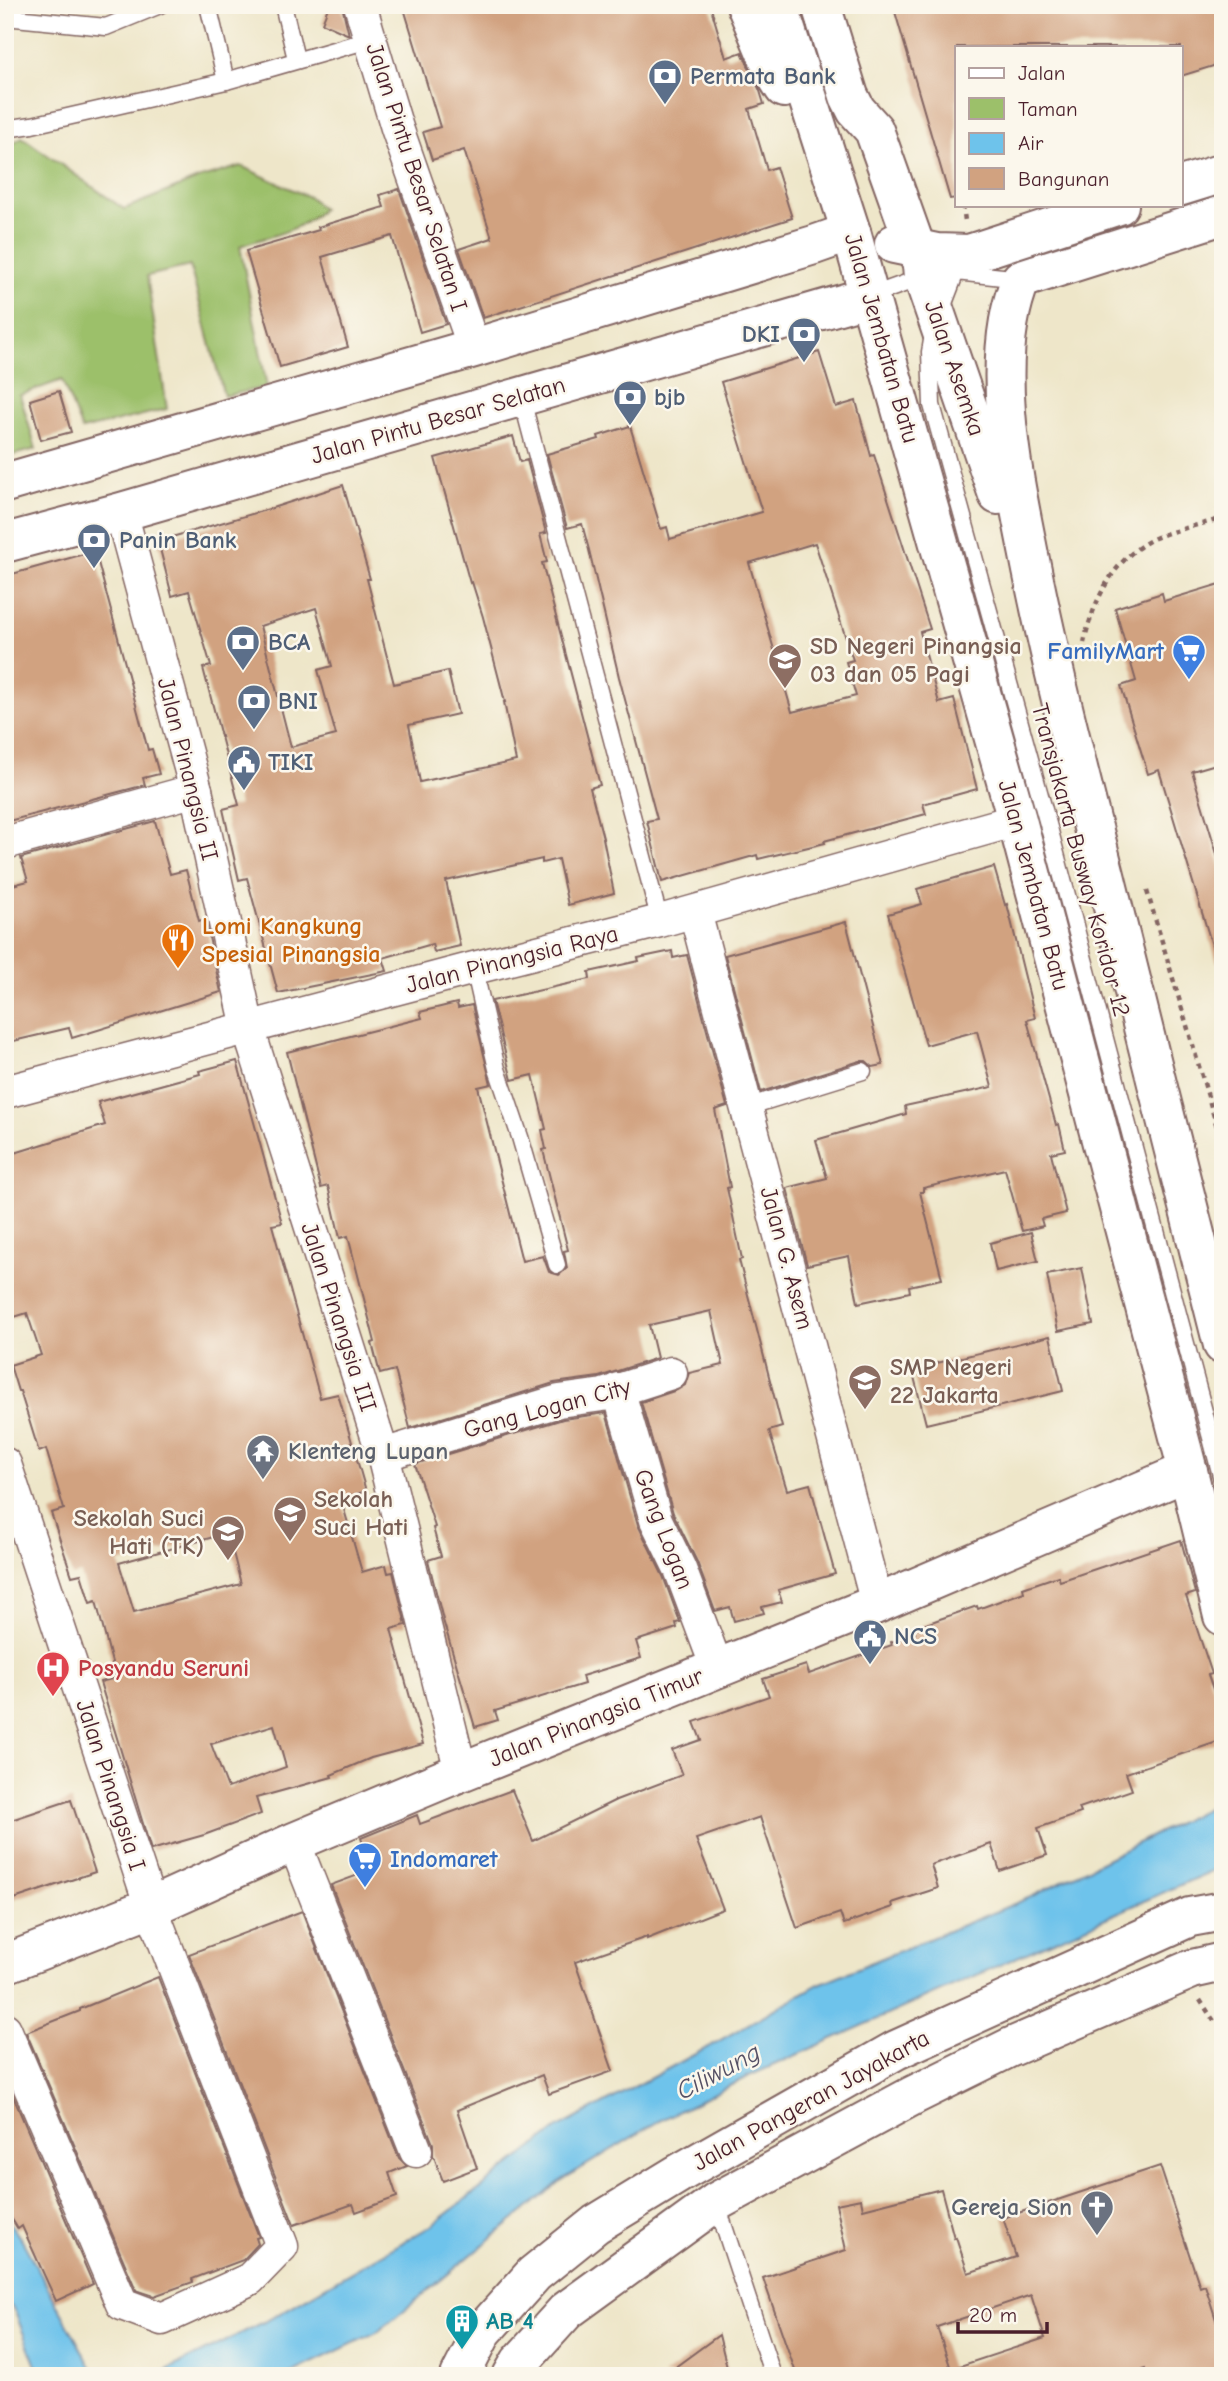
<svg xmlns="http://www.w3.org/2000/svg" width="1228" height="2381" font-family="'Comic Neue',sans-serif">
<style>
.green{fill:#9cc06a;stroke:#73704a;stroke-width:2}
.water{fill:#6ec3eb;stroke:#5c718b;stroke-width:2}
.building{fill:#d1a280;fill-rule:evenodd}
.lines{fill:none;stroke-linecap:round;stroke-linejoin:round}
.lane-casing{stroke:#836562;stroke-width:19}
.street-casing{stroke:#836562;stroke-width:35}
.secondary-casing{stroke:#836562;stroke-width:42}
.primary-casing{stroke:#836562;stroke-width:42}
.path{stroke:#836562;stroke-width:4.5;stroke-dasharray:5 5;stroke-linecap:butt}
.lane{stroke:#fff;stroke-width:16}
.street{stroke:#fff;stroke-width:32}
.secondary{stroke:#fff;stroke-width:38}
.primary{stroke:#fff;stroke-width:38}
.labels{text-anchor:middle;stroke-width:5;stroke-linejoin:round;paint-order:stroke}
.service-label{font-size:24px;font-weight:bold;fill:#4e5e75;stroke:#fbf7ec;text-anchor:start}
.street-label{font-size:24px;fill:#4a1f2b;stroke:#fbf7ec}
.education-label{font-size:24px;font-weight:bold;fill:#785e54;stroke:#fbf7ec;text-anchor:start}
.shop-label{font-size:24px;font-weight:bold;fill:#366cbe;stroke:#fbf7ec;text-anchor:end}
.food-label{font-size:24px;font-weight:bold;fill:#c56008;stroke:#fbf7ec;text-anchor:start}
.worship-label{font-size:24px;font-weight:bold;fill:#5b616d;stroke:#fbf7ec;text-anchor:start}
.health-label{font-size:24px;font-weight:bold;fill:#be3a42;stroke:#fbf7ec;text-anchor:start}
.culture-label{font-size:24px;font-weight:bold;fill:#0d838f;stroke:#fbf7ec;text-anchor:start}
.water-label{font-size:26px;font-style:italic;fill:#555065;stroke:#fbf7ec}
</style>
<rect width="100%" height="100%" fill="#fbf7ec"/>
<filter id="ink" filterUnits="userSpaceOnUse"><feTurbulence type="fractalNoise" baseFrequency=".0143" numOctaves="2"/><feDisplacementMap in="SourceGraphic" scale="14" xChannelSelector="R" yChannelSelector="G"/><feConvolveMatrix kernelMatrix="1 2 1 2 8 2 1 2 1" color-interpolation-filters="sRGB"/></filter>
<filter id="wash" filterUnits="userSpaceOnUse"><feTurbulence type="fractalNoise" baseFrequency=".00686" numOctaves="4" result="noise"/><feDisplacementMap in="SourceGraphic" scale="28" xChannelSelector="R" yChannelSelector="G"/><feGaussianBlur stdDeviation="1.57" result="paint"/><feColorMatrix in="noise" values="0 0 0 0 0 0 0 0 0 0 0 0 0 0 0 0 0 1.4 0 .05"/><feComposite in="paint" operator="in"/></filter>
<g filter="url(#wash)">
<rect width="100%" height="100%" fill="#eee6c9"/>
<path class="green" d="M22,137L124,209L198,179L241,166L311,198L322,209C298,233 270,235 240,246L267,387L224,396L190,266L147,276L167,409L82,430L62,380L20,395L36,449L5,457V149Z"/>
<g class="water">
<path d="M1223,1800V1866L749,2076L657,2122L562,2180L379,2331L285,2376H155L268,2320L431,2226L558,2128L701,2051L819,1984L1031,1897Z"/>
<path d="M5,2216L23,2242L96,2376H40L15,2312L5,2298Z"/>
</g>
<g id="blocks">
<g class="building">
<path d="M329,5L342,6L349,35L322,23Z"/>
<path d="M403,5H552L553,14L581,5H710L726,58L742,52L760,91L764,104L749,109L767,170L776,167L792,218L483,318L459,249L492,238L464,150L432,160L423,132L440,127Z"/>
<path d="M893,5H1223V63L1181,76V47H957V198L950,199Z"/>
<path d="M399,189L446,324L420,332L392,236L322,257L348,347L280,367L246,251L319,230L318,227L384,207L380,195Z"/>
<path d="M819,352L836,407L856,401L871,456L874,455L930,629L920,632L939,703L954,699L977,789L923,804L926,814L824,841L825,843L758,859L757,855L662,882L647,821L657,819L619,677L589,550L582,524L567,528L547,454L599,439L598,436L630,426L661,529L667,527L670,539L762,512L721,382ZM815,543L853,660L846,662L856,696L792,712L749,563Z"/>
<path d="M59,391L71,432L41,440L30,400Z"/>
<path d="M513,436L520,462L527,460L546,533L540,534L547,562L542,563L600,785L590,788L603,838L614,893L568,905L558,859L542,863V859L446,881L460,946L434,952L432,944L383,958L387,971L278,993L247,878L239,880L223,809L239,805L203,668L211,666L189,591L172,596L158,541L269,509L343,485L370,579H367L394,684L448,671L458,714L409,725L420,782L516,761L504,702H505L483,617L472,582L470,583L435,458ZM316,608L332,666L318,670L336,735L291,747L260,626Z"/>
<path d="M95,551L148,750L152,749L159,774L143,778L145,785L5,822V576Z"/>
<path d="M1223,583V762L1192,771L1223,874V961L1217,962L1159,770L1148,774L1121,686L1136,681L1115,608L1162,593L1164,601Z"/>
<path d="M155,821L170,874L186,870L199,921L205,919L221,992L72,1038L69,1028L5,1043V887L28,881L21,858Z"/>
<path d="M994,867L1005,905L1007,904L1035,1018L1027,1020L1056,1125L1059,1124L1065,1150L1051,1153L1066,1213L1041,1219L1043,1226L1022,1231L1005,1169L923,1188V1192H920L942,1279L909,1286L910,1292L858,1303L849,1256L807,1265L787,1188L827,1178L816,1140L906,1114L905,1106L992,1087L977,1031L926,1045L888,914L922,904L917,889Z"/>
<path d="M846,922L883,1065L873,1067L866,1061H860L761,1092L725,955Z"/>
<path d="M672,951L673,958L687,955L727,1106L715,1110L730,1187L727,1188L742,1259L739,1260L782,1427L769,1431L787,1490L810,1484L835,1574L778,1590L782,1602L762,1607L764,1613L734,1621L730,1607L715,1611L697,1562L673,1513L641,1402L677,1390L685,1385L689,1373L723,1365L711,1311L649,1325L657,1358L599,1377L554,1383L410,1428L395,1370L380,1374L372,1343L375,1342L348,1236L340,1238L328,1186L321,1188L287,1052L422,1018L420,1012L457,1003L458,1008L472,1005L491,1084L478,1087L522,1261L543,1256L549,1272L559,1275L567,1268L564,1251L568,1250L543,1150L546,1149L542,1130L546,1129L533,1075L512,1080L492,1001L590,979L589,972L639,961L638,958Z"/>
<path d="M237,1061L282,1223L272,1225L320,1398L338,1394L366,1491L341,1499L362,1572L386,1565L388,1573L393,1572L406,1625L391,1629L423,1744L371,1758L331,1775L332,1777L256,1798L261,1814L204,1835L151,1850L100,1682L116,1678L96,1601L90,1603L81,1574L72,1576L51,1513L64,1509L46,1449L39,1452L20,1391H18L10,1365L41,1355L27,1313L5,1320V1156L105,1125L98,1102L200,1074L199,1071ZM228,1533L241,1584L134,1612L119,1563ZM274,1725L286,1767L228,1788L211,1744Z"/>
<path d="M1031,1232L1038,1261L996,1271L990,1243Z"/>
<path d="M1082,1268L1093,1324L1058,1331L1047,1275Z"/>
<path d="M1050,1336L1063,1391L926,1424L912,1369Z"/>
<path d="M606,1413L638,1525L663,1576L680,1622L676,1623L677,1628L636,1641L641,1658L582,1676L584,1684L495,1711L498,1720L475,1727L443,1620L428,1560L441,1556L433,1528L435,1527L415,1464L563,1419Z"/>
<path d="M1181,1540L1195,1593L1186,1596L1212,1674L1208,1675L1223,1718V1740L1126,1773L1132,1790L1079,1808L1081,1813L1038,1828L1047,1855L1000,1871L991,1844L931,1865L938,1888L892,1903L893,1907L844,1924L840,1913L797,1928L760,1817L696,1839L723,1909L647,1939V1937L575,1962L613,2071L549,2094L542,2075L457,2110L477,2168L443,2181L434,2157H433V2144L331,1885L372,1870L361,1838L417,1815L420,1824L512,1790L533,1841L616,1800L682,1775L672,1750L701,1740L694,1722L769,1696L763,1679L806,1665L809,1674L892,1645L891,1642L915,1633L913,1629L937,1620L977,1606L978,1609L1024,1592L1023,1588L1058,1576L1060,1581Z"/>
<path d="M71,1800L95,1872L5,1902V1822Z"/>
<path d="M302,1911L399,2158L407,2166L389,2173L397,2197L356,2212L353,2204L294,2225L189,1954Z"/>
<path d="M158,1977L259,2237L256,2238L258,2244L243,2260L192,2279L193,2282L154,2296L136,2290L26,2032L80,2011V2009Z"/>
<path d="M5,2077L93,2284L56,2301L22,2226L18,2229L5,2208Z"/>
<path d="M1160,2166L1200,2287L1205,2285L1223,2342V2376H1147L1145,2369L1124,2376H797L763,2278L846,2250L836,2204L861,2199L863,2209L941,2189L954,2238L956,2237L968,2273L1016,2257L1003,2218ZM1031,2295L1045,2338L951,2369L937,2327Z"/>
<path d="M719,2335L729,2376H663Z"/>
</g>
</g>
</g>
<g filter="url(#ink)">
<use href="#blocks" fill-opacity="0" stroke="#836562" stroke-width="2"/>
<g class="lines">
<g class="lane-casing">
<g id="lane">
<path d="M208,5L226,81"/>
<path d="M283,5L296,59"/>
<path d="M5,17L106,27L160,5"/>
<path d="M5,129L32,125L226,81L372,39"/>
<path d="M870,296L923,277L956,272L1021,279"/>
<path d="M941,311L956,272L968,256"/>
<path d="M933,335L930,352L932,405L1051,835L1223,1483"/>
<path d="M521,396L660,921"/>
<path d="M474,968L497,1069L520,1137L557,1265"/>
<path d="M747,1107L863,1071"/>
<path d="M716,2202L773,2376"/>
</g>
</g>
<g class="street-casing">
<g id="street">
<path d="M360,5L397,128L474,348"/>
<path d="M5,12L8,5"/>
<path d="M121,512L196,790L248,1028L383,1455L461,1772"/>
<path d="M5,843L196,790"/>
<path d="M695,912L877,1604"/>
<path d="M5,1092L474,968L660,921L1017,820"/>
<path d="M618,1389L656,1520L680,1569L717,1668"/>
<path d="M383,1455L559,1401L603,1395L671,1373"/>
<path d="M5,1464L151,1907L282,2246L250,2279L162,2319L122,2304L5,2029"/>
<path d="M294,1842L416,2151"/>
</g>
</g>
<g class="secondary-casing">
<g id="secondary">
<path d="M746,5L774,72L784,88"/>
<path d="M778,5L851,232L1017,820L1188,1471L1223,1616"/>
<path d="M821,5L849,96L856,110L874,130L922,265L923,277L998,495"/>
<path d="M1181,186L1223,173"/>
<path d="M1223,215L1021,279C988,356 1012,470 1028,550C1050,663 1080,775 1108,887C1146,1040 1184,1192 1223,1345"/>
<path d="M894,244L937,253L969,254L1119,205"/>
<path d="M5,1964L151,1907L294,1842L461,1772L877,1604L1188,1471"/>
<path d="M460,2376L483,2331L534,2274L596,2224L678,2174L896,2050L1190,1917L1223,1911"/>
<path d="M512,2376L520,2362L566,2311L716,2202L914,2095L1009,2048L1192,1969L1223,1962"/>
</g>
</g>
<g class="primary-casing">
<g id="primary">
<path d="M5,483L474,348L814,245L851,232"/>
<path d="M5,543L121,512L870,296"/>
</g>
</g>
<g class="path">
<path d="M963,205L965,221"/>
<path d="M1084,643C1093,601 1114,557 1155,538C1176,529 1201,525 1223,518"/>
<path d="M1147,891L1223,1147"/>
<path d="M1200,2000L1214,2021H1223"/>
</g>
<use href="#lane" class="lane"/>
<use href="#street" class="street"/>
<use href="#secondary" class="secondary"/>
<use href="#primary" class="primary"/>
</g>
</g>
<defs>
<g id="bank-pin" transform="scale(1.75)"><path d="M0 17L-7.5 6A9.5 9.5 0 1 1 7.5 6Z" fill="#5c6f8a" stroke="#fbf7ec"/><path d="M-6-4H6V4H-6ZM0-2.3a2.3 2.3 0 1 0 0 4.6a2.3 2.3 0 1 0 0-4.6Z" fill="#fff"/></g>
<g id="supermarket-pin" transform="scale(1.75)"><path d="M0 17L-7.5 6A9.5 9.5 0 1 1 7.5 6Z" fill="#3f7fe0" stroke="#fbf7ec"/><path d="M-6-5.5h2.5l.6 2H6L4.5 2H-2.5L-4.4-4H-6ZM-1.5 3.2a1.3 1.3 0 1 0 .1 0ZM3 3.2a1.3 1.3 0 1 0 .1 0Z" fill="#fff"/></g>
<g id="school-pin" transform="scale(1.75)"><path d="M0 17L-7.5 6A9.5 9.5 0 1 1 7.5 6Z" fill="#8d6e63" stroke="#fbf7ec"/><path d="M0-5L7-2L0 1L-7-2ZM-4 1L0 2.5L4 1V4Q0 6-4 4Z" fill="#fff"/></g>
<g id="civic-pin" transform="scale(1.75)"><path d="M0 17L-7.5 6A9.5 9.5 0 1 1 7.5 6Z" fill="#5c6f8a" stroke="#fbf7ec"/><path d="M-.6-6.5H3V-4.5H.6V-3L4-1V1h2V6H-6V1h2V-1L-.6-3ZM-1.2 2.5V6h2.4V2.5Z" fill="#fff"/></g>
<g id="restaurant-pin" transform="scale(1.75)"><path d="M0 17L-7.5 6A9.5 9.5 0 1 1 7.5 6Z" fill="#e8710a" stroke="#fbf7ec"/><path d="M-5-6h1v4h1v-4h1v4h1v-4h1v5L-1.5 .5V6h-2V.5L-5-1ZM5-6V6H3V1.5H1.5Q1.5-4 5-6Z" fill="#fff"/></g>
<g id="temple-pin" transform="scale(1.75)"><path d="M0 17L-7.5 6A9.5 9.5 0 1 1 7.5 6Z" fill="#6b7280" stroke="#fbf7ec"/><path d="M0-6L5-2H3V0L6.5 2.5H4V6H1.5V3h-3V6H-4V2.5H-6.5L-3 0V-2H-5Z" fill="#fff"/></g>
<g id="hospital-pin" transform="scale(1.75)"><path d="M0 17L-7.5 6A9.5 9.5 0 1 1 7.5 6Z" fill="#e0444e" stroke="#fbf7ec"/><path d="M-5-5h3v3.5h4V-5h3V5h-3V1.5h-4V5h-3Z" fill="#fff"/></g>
<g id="church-pin" transform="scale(1.75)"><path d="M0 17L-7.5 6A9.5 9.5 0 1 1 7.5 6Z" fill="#6b7280" stroke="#fbf7ec"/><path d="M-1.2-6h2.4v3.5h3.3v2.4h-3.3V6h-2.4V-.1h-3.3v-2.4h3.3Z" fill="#fff"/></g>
<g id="building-pin" transform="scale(1.75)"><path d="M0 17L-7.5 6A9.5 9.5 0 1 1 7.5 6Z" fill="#0f9aa8" stroke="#fbf7ec"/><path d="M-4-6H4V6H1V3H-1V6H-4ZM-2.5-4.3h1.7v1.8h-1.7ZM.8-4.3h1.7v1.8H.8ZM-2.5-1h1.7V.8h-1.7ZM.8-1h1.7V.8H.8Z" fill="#fff"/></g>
</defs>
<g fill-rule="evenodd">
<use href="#bank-pin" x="665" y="76"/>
<use href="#bank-pin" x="804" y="334"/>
<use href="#bank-pin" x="630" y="397"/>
<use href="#bank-pin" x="94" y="540"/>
<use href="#bank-pin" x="243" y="642"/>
<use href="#supermarket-pin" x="1189" y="651"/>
<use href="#school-pin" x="785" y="660"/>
<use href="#bank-pin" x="254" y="701"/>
<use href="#civic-pin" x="244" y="762"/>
<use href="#restaurant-pin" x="178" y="940"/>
<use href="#school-pin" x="865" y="1381"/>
<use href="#temple-pin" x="263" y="1451"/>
<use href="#school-pin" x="290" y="1513"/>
<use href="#school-pin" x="228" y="1532"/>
<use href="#civic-pin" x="870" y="1636"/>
<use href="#hospital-pin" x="53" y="1668"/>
<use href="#supermarket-pin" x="365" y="1859"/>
<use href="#church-pin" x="1097" y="2207"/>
<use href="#building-pin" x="462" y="2321"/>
</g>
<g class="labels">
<g class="service-label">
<text x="690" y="84">Permata Bank</text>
<text x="780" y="342" text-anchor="end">DKI</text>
<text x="654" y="405">bjb</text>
<text x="119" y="548">Panin Bank</text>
<text x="268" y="650">BCA</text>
<text x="278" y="709">BNI</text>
<text x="268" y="770">TIKI</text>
<text x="894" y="1644">NCS</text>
</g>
<g class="street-label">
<text transform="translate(417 177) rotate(72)" y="8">Jalan Pintu Besar Selatan I</text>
<text transform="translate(882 338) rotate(74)" y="8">Jalan Jembatan Batu</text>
<text transform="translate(955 368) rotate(71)" y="8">Jalan Asemka</text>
<text transform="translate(438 420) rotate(-16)" y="8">Jalan Pintu Besar Selatan</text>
<text transform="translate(188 769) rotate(76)" y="8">Jalan Pinangsia II</text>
<text transform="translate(1081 860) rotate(75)" y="8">Transjakarta Busway Koridor 12</text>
<text transform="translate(1034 885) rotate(75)" y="8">Jalan Jembatan Batu</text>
<text transform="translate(512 959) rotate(-14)" y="8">Jalan Pinangsia Raya</text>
<text transform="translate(787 1258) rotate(75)" y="8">Jalan G. Asem</text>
<text transform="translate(339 1317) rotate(72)" y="8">Jalan Pinangsia III</text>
<text transform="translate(547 1408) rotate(-15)" y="8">Gang Logan City</text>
<text transform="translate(664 1529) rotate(69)" y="8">Gang Logan</text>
<text transform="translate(596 1717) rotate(-22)" y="8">Jalan Pinangsia Timur</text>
<text transform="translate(111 1785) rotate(72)" y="8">Jalan Pinangsia I</text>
<text transform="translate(811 2100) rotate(-29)" y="8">Jalan Pangeran Jayakarta</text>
</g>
<g class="education-label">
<text x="810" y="654">SD Negeri Pinangsia<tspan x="810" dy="28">03 dan 05 Pagi</tspan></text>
<text x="890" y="1375">SMP Negeri<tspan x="890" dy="28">22 Jakarta</tspan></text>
<text x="314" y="1507">Sekolah<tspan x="314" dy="28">Suci Hati</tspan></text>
<text x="204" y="1526" text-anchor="end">Sekolah Suci<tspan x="204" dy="28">Hati (TK)</tspan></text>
</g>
<g class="shop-label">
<text x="1164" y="659">FamilyMart</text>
<text x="390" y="1867" text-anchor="start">Indomaret</text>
</g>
<g class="food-label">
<text x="202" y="934">Lomi Kangkung<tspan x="202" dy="28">Spesial Pinangsia</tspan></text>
</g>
<g class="worship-label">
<text x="288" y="1459">Klenteng Lupan</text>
<text x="1072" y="2215" text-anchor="end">Gereja Sion</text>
</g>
<g class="health-label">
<text x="78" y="1676">Posyandu Seruni</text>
</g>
<g class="culture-label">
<text x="486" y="2329">AB 4</text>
</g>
<g class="water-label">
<text transform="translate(718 2071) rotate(-28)" y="9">Ciliwung</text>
</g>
</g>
<rect width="1228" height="2381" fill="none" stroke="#fbf7ec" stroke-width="28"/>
<rect x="955" y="46" width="228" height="161" fill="#fbf7ec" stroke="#b4a19f" stroke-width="2"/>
<rect x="969" y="68" width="35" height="10" fill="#ffffff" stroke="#b4a19f" stroke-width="2"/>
<text x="1018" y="80" font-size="21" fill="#4a1f2b">Jalan</text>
<rect x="969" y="98" width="35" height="21" fill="#9cc06a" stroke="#b4a19f" stroke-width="2"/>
<text x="1018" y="116" font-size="21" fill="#4a1f2b">Taman</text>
<rect x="969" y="133" width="35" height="21" fill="#6ec3eb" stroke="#b4a19f" stroke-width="2"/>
<text x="1018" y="150" font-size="21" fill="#4a1f2b">Air</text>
<rect x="969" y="168" width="35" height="21" fill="#d1a280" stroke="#b4a19f" stroke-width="2"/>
<text x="1018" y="186" font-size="21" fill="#4a1f2b">Bangunan</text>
<path d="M958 2322v10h89v-10" fill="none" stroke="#4a1f2b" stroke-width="3.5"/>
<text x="969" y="2322" font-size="21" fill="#4a1f2b" stroke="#fbf7ec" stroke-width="5" paint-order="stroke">20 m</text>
</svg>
